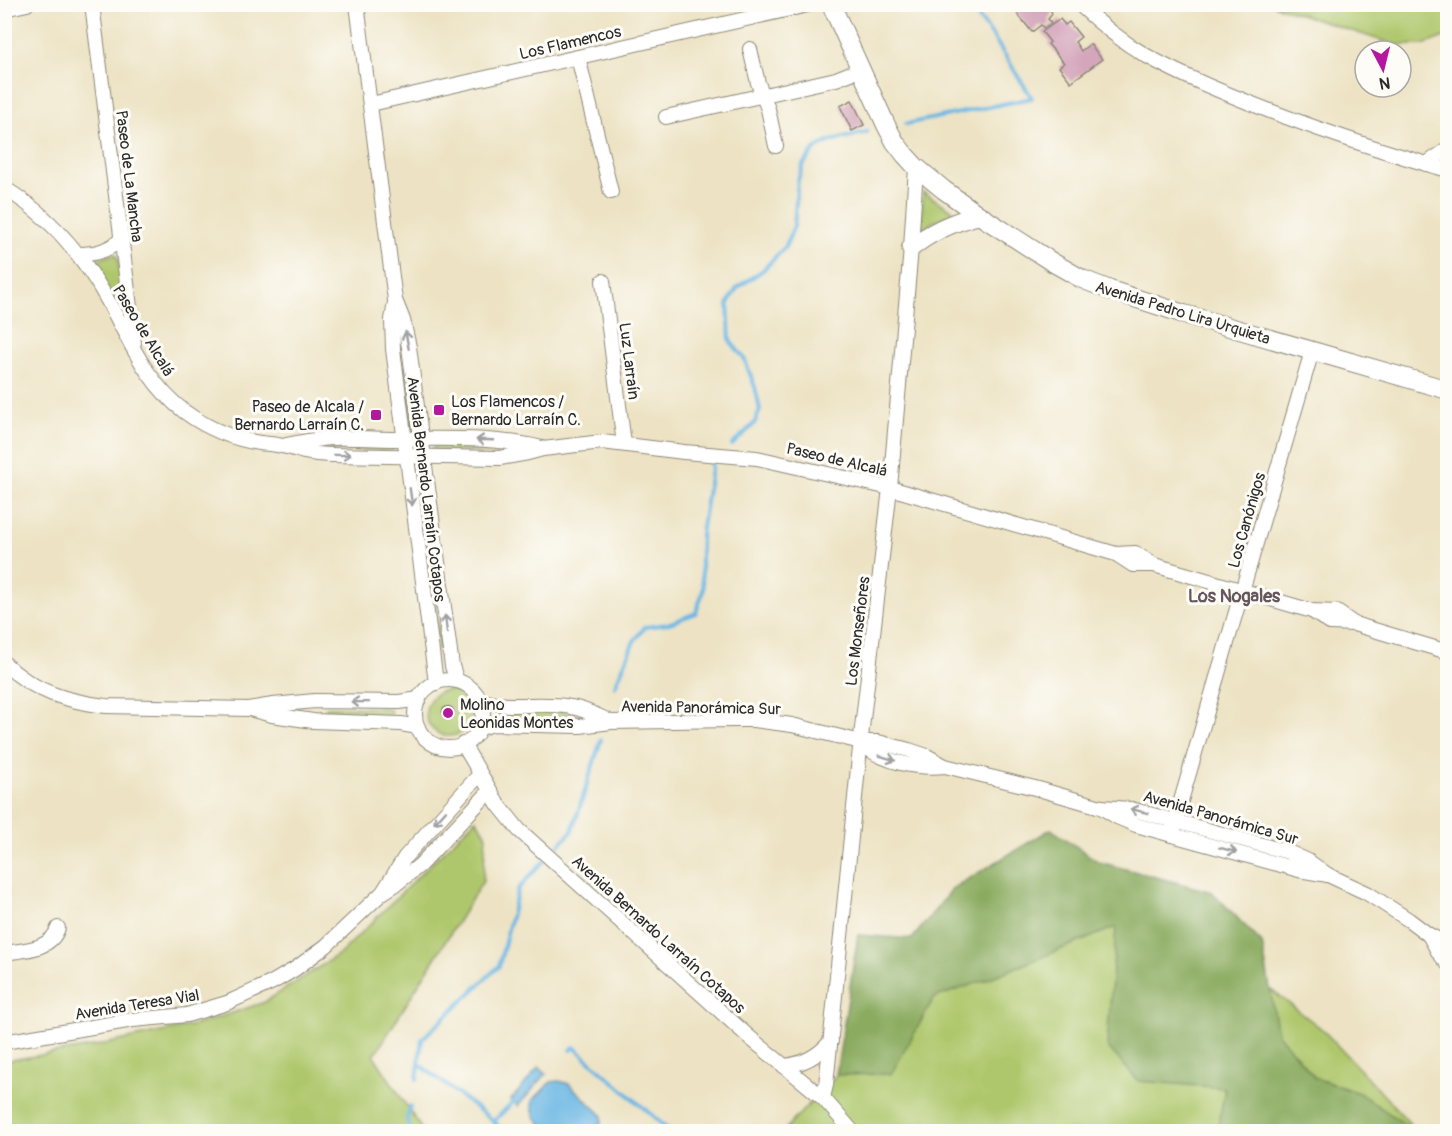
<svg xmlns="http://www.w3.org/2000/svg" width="1452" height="1136" font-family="Pangolin,sans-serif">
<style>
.green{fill:#afc76c;stroke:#6d794c;stroke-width:1.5}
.forest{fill:#8bac60;stroke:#5b6c46;stroke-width:1.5}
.water{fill:#69b6e3;stroke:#4a7087;stroke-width:1.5}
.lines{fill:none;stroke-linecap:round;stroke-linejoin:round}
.stream{stroke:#69b6e3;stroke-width:4}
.building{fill:#d4a5bb}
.minor-casing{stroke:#8c8778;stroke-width:16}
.major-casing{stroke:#8c8778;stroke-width:20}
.minor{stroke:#fff;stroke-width:14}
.major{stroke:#fff;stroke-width:18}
.oneway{stroke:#a0a0a0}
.poi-dot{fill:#b5179e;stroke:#fdfcf7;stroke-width:2}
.labels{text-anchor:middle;stroke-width:6;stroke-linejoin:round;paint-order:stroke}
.street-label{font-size:16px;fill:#2b2b2b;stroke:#fdfcf7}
.poi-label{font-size:16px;fill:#2b2b2b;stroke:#fdfcf7;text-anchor:start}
.neighbourhood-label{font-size:18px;font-weight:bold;fill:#66565d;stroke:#fdfcf7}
</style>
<rect width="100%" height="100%" fill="#fdfcf7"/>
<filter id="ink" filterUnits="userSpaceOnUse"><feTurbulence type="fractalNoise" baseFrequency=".0167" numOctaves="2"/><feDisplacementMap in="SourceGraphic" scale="12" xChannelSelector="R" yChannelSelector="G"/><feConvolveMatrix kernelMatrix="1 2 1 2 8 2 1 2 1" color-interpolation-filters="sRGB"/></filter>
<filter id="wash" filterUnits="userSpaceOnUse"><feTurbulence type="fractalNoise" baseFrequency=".008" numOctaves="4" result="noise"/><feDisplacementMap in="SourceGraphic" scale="24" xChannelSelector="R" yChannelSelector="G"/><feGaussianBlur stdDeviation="1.35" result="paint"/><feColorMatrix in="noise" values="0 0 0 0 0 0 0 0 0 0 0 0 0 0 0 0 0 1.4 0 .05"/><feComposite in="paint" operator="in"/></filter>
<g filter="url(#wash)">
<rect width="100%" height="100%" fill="#ede3c4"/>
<g class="green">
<path d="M1273,5H1447V36L1423,45H1395Z"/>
<path d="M923,192L955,212L931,223L921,230Z"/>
<path d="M115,254L118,259L124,307L121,311L118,308L95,265V260Z"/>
<path d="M404,366H406L442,653V657L439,653L402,368Z"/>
<path d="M324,444L389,445L393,449L391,450H324L321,447Z"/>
<path d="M436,445L497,446L499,450L497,452L436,451L432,449Z"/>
<circle cx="449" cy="713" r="23"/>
<path d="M327,707L389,708L391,712L388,715L328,714L325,710Z"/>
<path d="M557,710L577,716L561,720L509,718L506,715L507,711Z"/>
<path d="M476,819L486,834L483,881L374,1056L423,1131L5,1132V1061L91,1047L199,1024L265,1002L341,953Z"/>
<path d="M1000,908L1197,933L1322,1029L1417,1131L783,1132C853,1055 928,983 1000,908Z"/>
</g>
<path class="forest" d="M1051,829L1099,862L1212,892L1262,943L1278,1034L1315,1078L1359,1093L1415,1131H1224L1218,1127L1225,1088L1138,1081L1107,1046L1116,927L985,980L934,998L891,1074L836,1075L858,935L912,939L953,888Z"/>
<g class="water">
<path d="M539,1067L546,1074L518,1106L511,1100Z"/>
<path d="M559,1081L569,1084L602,1115V1122L593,1131H549C537,1120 532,1118 532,1101L551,1082Z"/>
</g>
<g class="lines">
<g class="stream">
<path d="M906,124L1032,98L992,35L969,4"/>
<path d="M732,445L754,424L760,410L755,387L744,358L730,341L728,303L737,288L763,270L785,247L794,226L798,180L803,165L816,148L831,141L867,132"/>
<path d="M615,686L634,641L645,627L667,624L696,613L703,591L701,564V534L712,463"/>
<path d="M559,845L572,831L601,740"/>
<path d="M571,1050L574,1047L671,1132"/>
<path d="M419,1064L459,1095L494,1121L504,1132"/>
<path d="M417,1079L422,1039L499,966L518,889L544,861"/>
<path d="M410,1106C407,1118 404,1122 414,1132"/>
<path d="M493,1132L494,1121L513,1102"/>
</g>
</g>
<g id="blocks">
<g class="building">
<path d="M1025,4H1049L1052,14L1048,19L1051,23L1044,28L1041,25L1032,32L1016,12Z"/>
<path d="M1060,19L1065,25L1069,22L1081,37L1075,42L1081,51L1090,44L1102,59L1071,82L1059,67L1064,63L1048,44L1050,42L1042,32Z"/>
<path d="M852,100L864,125L852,131L840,106Z"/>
<circle cx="448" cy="712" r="5.5"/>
</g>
</g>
</g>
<g filter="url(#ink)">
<use href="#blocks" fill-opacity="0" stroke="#8c8778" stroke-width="1.5"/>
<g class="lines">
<g class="minor-casing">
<g id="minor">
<path d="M92,4L130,307L134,343"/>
<path d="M357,4L395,300L403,320L409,347L452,666L457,681"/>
<path d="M1079,4C1099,23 1121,41 1145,55C1184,77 1227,94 1270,111C1328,133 1387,153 1448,170"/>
<path d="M4,9L27,4"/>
<path d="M750,49L758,83L768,109L776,146"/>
<path d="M578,57L611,192"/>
<path d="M371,104L812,4"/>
<path d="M666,117L836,79L861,69"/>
<path d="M1426,164L1448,149"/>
<path d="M4,188C49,215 83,255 108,301C130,341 147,384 185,412C207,428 233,439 260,443C267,444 275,444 282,446C290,447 297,450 304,452C313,454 322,455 331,455L500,458L528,453L543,449L602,442L684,452L757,458L890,488L1116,554L1135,553L1154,565"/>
<path d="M78,254C95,255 109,250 122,239"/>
<path d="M603,281L624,444"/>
<path d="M395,302L392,320L393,349L436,683"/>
<path d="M286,445C301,442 316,439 332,438C351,437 371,439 391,439C441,439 493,436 542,448"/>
<path d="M1116,554L1133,565H1154L1312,611L1337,612L1354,624"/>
<path d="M1312,611L1330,623L1354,624L1448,652"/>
<path d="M4,663C34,692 66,701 106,706L248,709L273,705L315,701L399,702L419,699"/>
<circle cx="449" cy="714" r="34"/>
<path d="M480,700C509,710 541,701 571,707C585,709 598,716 611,722"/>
<path d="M253,710L272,715L313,721L401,724L418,727"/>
<path d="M480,728L493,724L580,726L611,722L733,720H754L792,725L861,742H878L909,750L927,756L945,766L1035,788L1101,807L1117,817L1136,825L1299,870L1328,875"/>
<path d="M861,742C879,762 918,769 945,766"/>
<path d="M463,744L498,804L519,830L749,1037L823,1098L853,1132"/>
<path d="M1101,807L1131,809L1288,852L1308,861L1328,875L1367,893L1409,920L1429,935L1448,944"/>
<path d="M1171,835L1312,351"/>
<path d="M383,892L405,857L480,774"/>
<path d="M1429,935L1439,953L1448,964"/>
<path d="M4,953C24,950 51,950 58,928"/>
<path d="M4,1042L133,1020L187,1015L227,1003L273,982L295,969L326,946L382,893L396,884L420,865L490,791"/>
<path d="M784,1066C804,1064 818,1056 831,1041"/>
<path d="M823,1098L826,1085L862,728L890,488L911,248L916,167"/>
</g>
</g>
<g class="major-casing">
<g id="major">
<path d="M831,4L886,125L895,142L905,155L916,167L944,190L979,215L1052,262L1082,279L1110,290L1184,314L1448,390"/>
<path d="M911,248C931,231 953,222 979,215"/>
</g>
</g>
<use href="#minor" class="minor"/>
<use href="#major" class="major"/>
</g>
<defs><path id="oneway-shaft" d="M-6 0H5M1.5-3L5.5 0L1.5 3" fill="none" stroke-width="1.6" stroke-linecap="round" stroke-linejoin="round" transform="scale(1.5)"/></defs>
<g class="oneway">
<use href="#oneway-shaft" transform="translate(407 340) rotate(-101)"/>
<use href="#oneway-shaft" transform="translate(485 440) rotate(-178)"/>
<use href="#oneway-shaft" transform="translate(342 455) rotate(1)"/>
<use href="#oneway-shaft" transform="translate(411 497) rotate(82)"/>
<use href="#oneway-shaft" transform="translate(446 624) rotate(-97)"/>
<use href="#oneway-shaft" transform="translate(360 702) rotate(-179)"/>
<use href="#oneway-shaft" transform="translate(887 758) rotate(17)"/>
<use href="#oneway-shaft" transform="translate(1139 811) rotate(-166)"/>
<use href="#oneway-shaft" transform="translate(440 817) rotate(132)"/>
<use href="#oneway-shaft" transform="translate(1228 850) rotate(15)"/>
</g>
</g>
<g class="poi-dot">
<rect x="433" y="404" width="12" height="12" rx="3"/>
<rect x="370" y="409" width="12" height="12" rx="3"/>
<circle cx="448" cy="713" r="6"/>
</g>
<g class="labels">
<g class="street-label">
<text transform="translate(570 42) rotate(-13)" y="6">Los Flamencos</text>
<text transform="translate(130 176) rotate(83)" y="6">Paseo de La Mancha</text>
<text transform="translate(1183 312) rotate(17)" y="6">Avenida Pedro Lira Urquieta</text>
<text transform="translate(144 330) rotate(59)" y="6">Paseo de Alcalá</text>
<text transform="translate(630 361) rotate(83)" y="6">Luz Larraín</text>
<text transform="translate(837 459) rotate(13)" y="6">Paseo de Alcalá</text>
<text transform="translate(427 489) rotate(83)" y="6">Avenida Bernardo Larraín Cotapos</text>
<text transform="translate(1246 520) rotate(-74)" y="6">Los Canónigos</text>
<text transform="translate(857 631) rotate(-83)" y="6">Los Monseñores</text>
<text transform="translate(701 707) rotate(1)" y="6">Avenida Panorámica Sur</text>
<text transform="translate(1221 817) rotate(16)" y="6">Avenida Panorámica Sur</text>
<text transform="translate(659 934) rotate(42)" y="6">Avenida Bernardo Larraín Cotapos</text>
<text transform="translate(137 1004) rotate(-9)" y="6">Avenida Teresa Vial</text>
</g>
<g class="poi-label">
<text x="451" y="407">Los Flamencos /<tspan x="451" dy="18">Bernardo Larraín C.</tspan></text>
<text x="364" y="412" text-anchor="end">Paseo de Alcala /<tspan x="364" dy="18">Bernardo Larraín C.</tspan></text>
<text x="460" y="710">Molino<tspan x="460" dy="18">Leonidas Montes</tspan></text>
</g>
<g class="neighbourhood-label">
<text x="1234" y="602">Los Nogales</text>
</g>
</g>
<rect width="1452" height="1136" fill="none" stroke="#fdfcf7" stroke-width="24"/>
<g transform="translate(1383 69) rotate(173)"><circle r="28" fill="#fdfcf7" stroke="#a9a8a5" stroke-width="1.5"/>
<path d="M0-4.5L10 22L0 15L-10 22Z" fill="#b5179e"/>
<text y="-9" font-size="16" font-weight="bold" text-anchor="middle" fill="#2b2b2b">N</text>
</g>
</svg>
